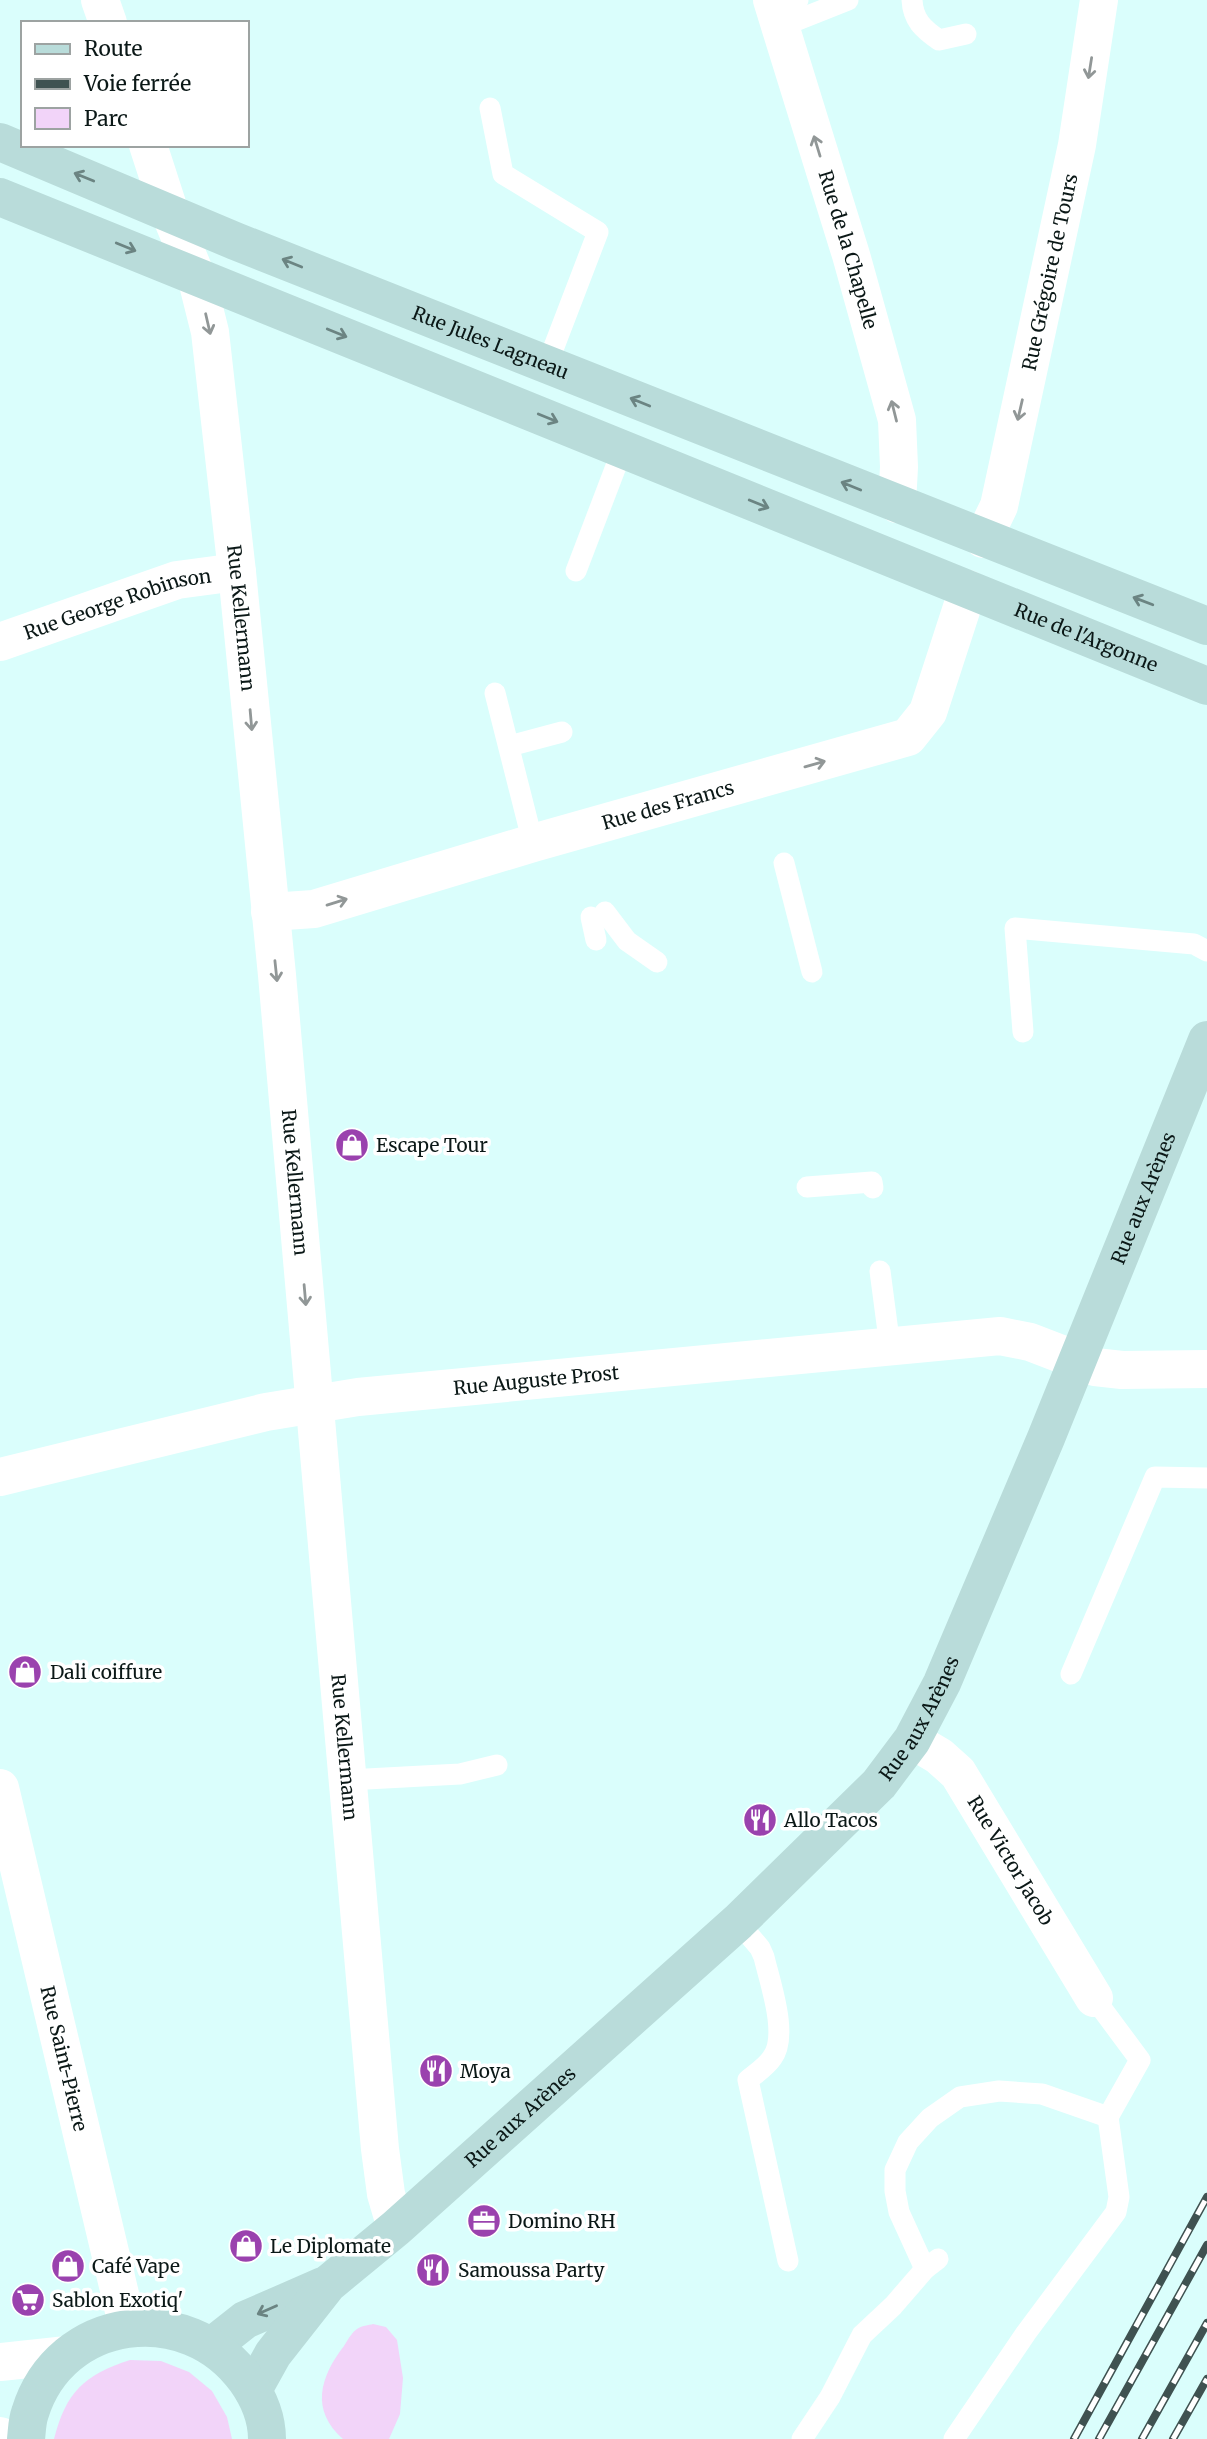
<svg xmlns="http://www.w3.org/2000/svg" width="1207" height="2439" font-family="Merriweather,serif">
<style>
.green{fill:#f2d4f9}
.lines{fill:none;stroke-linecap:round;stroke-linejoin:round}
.service{stroke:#fff;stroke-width:21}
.minor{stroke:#fff;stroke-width:38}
.tertiary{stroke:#fff;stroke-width:38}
.secondary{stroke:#b9dcda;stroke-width:38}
.rail-casing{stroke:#3f5251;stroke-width:8}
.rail{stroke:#fff;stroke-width:5;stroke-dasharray:16;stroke-linecap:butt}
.oneway{stroke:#919797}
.oneway2{stroke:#6b8482}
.labels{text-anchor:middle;stroke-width:7;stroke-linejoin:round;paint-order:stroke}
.street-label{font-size:19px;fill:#0b1817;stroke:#fff}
.poi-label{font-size:19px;fill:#0b1817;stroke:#fff;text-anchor:start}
</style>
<rect width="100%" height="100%" fill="#dafefc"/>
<g class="green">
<path d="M373,2324L386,2327L397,2340L403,2378L400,2414L389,2439H343C310,2410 320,2377 344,2346C347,2341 352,2332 357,2329C361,2326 369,2325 373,2324Z"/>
<path d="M130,2360L161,2361L189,2372L212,2391L227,2417L232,2439H54C66,2392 84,2375 130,2360Z"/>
</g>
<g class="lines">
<g class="service">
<path d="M912,0C913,20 923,29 939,40L966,34"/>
<path d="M775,9L798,0"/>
<path d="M780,27L848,0"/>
<path d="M490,108L503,174L598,232L547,365"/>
<path d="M576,571L623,448"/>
<path d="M495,693L533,843"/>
<path d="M509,746L562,732"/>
<path d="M784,863L812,972"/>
<path d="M605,912L627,941L657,962"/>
<path d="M591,917L596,940"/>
<path d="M1023,1032L1015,928L1194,944L1207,951"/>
<path d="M807,1187L872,1182L873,1188"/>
<path d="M880,1271L890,1347"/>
<path d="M1071,1674L1155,1477L1207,1478"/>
<path d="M348,1780L460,1774L497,1765"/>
<path d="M738,1922L760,1948L764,1957C770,1983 789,2036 772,2058C766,2067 755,2074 748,2080L788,2261"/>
<path d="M925,2269L899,2212L895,2191V2170L908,2142L930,2118L960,2097L999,2091L1042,2094L1108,2117L1140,2060L1094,1998"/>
<path d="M802,2439L830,2397L862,2335L893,2306L925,2269L938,2259"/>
<path d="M954,2439L1026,2333L1116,2212L1119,2197L1108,2117"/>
</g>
<g class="minor">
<path d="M100,0L108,23"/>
<path id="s1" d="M772,0L851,255L897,420L899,467L897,504"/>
<path id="s2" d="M148,145L170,213L196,276L210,332L237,572L277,975L380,2149L386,2194L396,2228"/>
<path id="s3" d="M983,539L999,506L1077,145L1099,0"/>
<path id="s4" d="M0,642L177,580L237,572"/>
<path id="s5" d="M270,912L314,909L533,843L908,737L928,712L968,589"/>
<path id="s6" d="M0,1477L266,1412L358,1397L1000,1336L1030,1342L1095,1367L1122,1370L1207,1369"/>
<path id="s7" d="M912,1740L939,1756L958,1773L1094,1998"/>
</g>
<g class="tertiary">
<path id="s8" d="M0,1788L128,2328"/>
<path d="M0,2362L67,2355"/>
<path d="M0,2436L7,2439"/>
</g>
<g class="secondary">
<path id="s9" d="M0,142L235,241L1207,626"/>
<path id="s10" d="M0,197L1207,686"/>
<path d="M212,2346L245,2320L323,2286"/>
<path id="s11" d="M253,2390L273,2354L328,2284L396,2228L738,1922L879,1784L912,1740L942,1683L1046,1438L1207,1040"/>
<path d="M26,2439C27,2431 27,2421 30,2413C60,2315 187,2298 246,2380C258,2397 267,2418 267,2439"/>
</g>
<g class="rail-casing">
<g id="rail">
<path d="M1074,2439L1207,2197"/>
<path d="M1099,2439L1207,2245"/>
<path d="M1142,2439L1207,2323"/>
<path d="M1173,2439L1207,2379"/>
</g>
</g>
<use href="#rail" class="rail"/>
</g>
<defs><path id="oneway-shaft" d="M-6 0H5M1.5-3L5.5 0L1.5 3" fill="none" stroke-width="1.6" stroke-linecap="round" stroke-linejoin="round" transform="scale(1.75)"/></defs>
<g class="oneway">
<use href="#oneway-shaft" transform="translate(1090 68) rotate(99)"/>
<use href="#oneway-shaft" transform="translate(817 146) rotate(-107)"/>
<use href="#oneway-shaft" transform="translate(208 324) rotate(77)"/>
<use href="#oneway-shaft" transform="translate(1020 410) rotate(103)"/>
<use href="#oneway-shaft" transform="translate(894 411) rotate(-104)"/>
<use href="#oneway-shaft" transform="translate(251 720) rotate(85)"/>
<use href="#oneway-shaft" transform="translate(815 764) rotate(-16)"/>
<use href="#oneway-shaft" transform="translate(337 902) rotate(-17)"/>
<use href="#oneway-shaft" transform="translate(276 971) rotate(84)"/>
<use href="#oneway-shaft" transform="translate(305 1295) rotate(85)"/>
</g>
<g class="oneway2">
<use href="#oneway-shaft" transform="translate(84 177) rotate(-158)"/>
<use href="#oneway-shaft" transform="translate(126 247) rotate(22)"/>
<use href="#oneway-shaft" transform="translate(292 263) rotate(-158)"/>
<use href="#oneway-shaft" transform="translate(337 333) rotate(22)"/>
<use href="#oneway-shaft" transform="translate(640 402) rotate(-158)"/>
<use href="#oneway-shaft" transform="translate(548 418) rotate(22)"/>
<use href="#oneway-shaft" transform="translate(851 486) rotate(-158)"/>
<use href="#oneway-shaft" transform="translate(759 504) rotate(22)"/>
<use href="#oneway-shaft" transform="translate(1143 601) rotate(-159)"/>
<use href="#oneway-shaft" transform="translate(267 2310) rotate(156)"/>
</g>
<defs>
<g id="shop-disc" transform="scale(1.75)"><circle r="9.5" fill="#9a42ae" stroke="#fff"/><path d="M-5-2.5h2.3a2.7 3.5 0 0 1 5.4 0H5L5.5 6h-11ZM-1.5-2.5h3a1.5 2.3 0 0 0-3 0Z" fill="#fff"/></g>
<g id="restaurant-disc" transform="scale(1.75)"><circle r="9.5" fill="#9a42ae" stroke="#fff"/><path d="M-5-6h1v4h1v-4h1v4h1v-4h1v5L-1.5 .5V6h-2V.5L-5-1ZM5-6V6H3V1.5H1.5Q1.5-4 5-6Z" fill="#fff"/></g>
<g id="office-disc" transform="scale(1.75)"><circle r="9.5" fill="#9a42ae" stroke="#fff"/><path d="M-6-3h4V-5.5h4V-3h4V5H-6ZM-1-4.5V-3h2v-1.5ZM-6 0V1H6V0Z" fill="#fff"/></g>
<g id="supermarket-disc" transform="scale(1.75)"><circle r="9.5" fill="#9a42ae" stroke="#fff"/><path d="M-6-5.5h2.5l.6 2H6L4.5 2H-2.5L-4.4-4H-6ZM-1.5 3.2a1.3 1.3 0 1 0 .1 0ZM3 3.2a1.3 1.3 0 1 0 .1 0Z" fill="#fff"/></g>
</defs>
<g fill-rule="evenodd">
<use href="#shop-disc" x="352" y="1145"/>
<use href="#shop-disc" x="25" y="1672"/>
<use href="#restaurant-disc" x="760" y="1820"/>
<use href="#restaurant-disc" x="436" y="2071"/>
<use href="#office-disc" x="484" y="2221"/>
<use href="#shop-disc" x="246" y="2246"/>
<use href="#shop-disc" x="68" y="2266"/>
<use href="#restaurant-disc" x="433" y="2270"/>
<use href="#supermarket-disc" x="28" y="2300"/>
</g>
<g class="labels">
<g class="street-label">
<text dy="7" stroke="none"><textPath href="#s1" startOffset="261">Rue de la Chapelle</textPath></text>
<text dy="7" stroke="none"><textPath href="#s3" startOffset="276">Rue Grégoire de Tours</textPath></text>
<text dy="7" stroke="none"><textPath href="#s9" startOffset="530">Rue Jules Lagneau</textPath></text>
<text dy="7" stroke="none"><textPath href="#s4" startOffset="124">Rue George Robinson</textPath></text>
<text dy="7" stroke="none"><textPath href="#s2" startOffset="485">Rue Kellermann</textPath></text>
<text dy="7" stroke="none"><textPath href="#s10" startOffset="1172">Rue de l'Argonne</textPath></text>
<text dy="7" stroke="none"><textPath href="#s5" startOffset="413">Rue des Francs</textPath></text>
<text dy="7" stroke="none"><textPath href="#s2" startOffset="1052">Rue Kellermann</textPath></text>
<text dy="7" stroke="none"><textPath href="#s11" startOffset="1519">Rue aux Arènes</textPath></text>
<text dy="7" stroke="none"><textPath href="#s6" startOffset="546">Rue Auguste Prost</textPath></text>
<text dy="7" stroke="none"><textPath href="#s11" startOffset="952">Rue aux Arènes</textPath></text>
<text dy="7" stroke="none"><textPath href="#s2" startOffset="1619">Rue Kellermann</textPath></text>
<text dy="7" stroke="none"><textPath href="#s7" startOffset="159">Rue Victor Jacob</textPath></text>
<text dy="7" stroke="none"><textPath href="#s8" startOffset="278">Rue Saint-Pierre</textPath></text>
<text dy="7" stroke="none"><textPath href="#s11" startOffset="385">Rue aux Arènes</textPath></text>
</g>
<g class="poi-label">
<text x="376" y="1152">Escape Tour</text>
<text x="50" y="1679">Dali coiffure</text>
<text x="784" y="1827">Allo Tacos</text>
<text x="460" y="2078">Moya</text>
<text x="508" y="2228">Domino RH</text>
<text x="270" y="2253">Le Diplomate</text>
<text x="92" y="2273">Café Vape</text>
<text x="458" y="2277">Samoussa Party</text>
<text x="52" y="2307">Sablon Exotiq'</text>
</g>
</g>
<rect x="21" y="21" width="228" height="126" fill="#ffffff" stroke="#9da3a2" stroke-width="2"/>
<rect x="35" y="44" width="35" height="10" fill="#b9dcda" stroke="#9da3a2" stroke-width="2"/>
<text x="84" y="56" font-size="21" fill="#0b1817">Route</text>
<rect x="35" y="79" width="35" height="10" fill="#3f5251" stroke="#9da3a2" stroke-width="2"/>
<text x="84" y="91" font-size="21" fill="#0b1817">Voie ferrée</text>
<rect x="35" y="108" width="35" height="21" fill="#f2d4f9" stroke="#9da3a2" stroke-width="2"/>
<text x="84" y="126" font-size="21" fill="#0b1817">Parc</text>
</svg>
